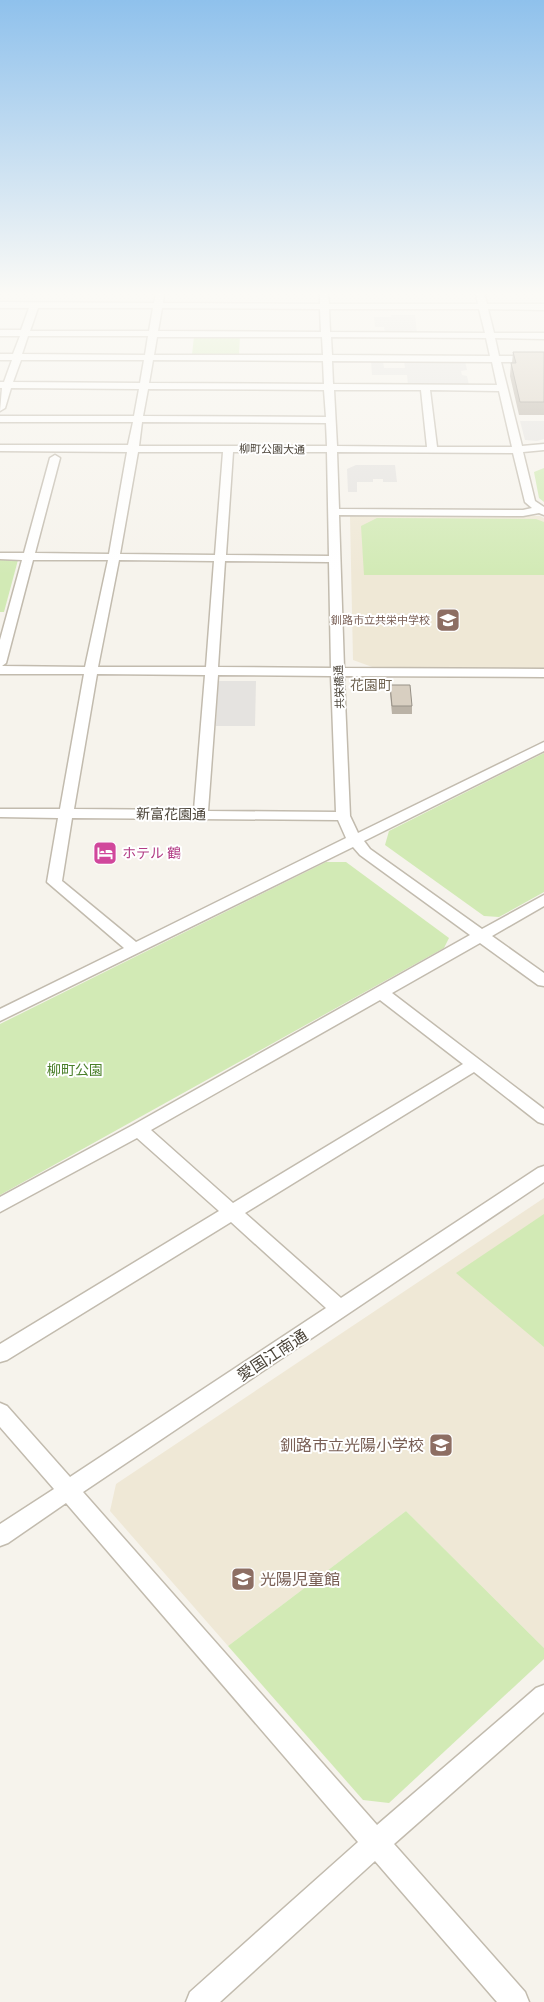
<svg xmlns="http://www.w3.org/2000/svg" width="544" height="2002" font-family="Signika,'Noto Sans JP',sans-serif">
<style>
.education{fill:#efe8d6}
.green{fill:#d2eab5}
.parking{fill:#e5e3e0}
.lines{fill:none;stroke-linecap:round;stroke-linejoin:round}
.minor-casing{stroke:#c2bbae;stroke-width:3}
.minor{fill:#fff;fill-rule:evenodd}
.wall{fill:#bab2a6}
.building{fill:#d8cfc1;stroke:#979187}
.labels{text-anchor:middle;stroke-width:4;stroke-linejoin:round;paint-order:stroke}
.far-street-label{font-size:11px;fill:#4b4439;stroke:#fff}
.far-education-label{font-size:11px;fill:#785e54;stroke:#fff;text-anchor:end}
.far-quarter-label{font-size:14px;fill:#6e6250;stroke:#fff}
.street-label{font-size:14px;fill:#4b4439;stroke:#fff}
.hotel-label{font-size:14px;fill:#b23c85;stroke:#fff;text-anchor:start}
.park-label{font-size:14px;fill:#4a7f2a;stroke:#fff}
.near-street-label{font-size:16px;fill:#4b4439;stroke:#fff}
.near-education-label{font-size:16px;fill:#785e54;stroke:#fff;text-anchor:end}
</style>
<rect width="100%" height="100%" fill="#f6f3ec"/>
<g class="education">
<path d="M350,516H540L544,518V668H375L353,660Z"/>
<path d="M544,1198V1648L406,1511L228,1646L110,1511L116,1484Z"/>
</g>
<g class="green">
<path d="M194,336H240L239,355H192Z"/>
<path d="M544,468V502L539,498L534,472Z"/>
<path d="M377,518L536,519L544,522V575H364L361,526Z"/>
<path d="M0,559L18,560L4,612H0Z"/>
<path d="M544,753V892L499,917L484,916L385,845L389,831Z"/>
<path d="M326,862H346L449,938L444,948L0,1195V1024Z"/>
<path d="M544,1214V1347L456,1273Z"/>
<path d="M406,1511L544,1648V1659L389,1803L363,1800L228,1646Z"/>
</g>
<g class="parking">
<path d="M391,315H415L417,333H385L384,327H375L374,317H391Z"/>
<path d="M371,361H383L384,368H405L404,361H465L467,370L461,371L462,375L467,376L469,385H408L407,375H372Z"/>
<path d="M520,421H544V439L537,441L525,440Z"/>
<path d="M356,465H395L397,482H383V479H373V482H357V492H348L347,469Z"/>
<path d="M218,681H256L255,726H216Z"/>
</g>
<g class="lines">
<g class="minor-casing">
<path id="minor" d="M156,294H164L163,303L320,304V294H328L329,304H478L476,294H484L487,304H544V310L488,309L494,333H544V339L495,338L499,356H544V362H501L522,446L544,444V450L523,452L535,501L544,507V515L539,513L523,516L339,515L344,668L544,669V677L344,676L350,816L358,833L544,742V751L364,841L370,849L482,929L544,895V906L492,936L544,973V986L538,985L480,943L392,993L544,1109V1124L538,1122L474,1072L245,1213L341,1298L538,1168L544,1166V1182L83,1492L377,1825L536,1688L544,1685V1712L394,1844L525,1992L529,2002H497L375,1861L220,2002H186L190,1992L358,1842L66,1503L8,1543L0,1546V1524L54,1489L0,1427V1403L7,1406L70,1477L326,1308L231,1222L7,1360L0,1362V1344L219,1211L137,1138L0,1212V1197L133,1125L470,935L360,855L353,847L0,1021V1009L124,948L47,882L58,818L0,817V809H60L84,674H0V640L22,560L0,559V553H24L50,458L55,455L60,458L35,553L109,554L127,452L0,451V445H128L133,422H0V416H134L139,389L11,388L5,408L0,411L2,388H0V382H4L12,360H0V354H13L20,336H0V330H21L29,308H0V302L154,303ZM38,308H153L149,331H30ZM162,308L320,309L321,332L158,331ZM329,309H479L485,333L330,332ZM28,336H148L145,355L22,354ZM157,337H322L323,355H154ZM331,337L486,338L490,356L332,355ZM21,360H144L140,383L13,382ZM153,360L323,361L324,384L149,383ZM332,361L492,362L497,385L333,384ZM148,389L324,390L326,417L143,416ZM334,390H421L427,447L337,446ZM430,390L499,391L512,447H437ZM142,422L326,423L327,446H139ZM138,452H223L215,555L120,554ZM233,452H327L329,556L226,555ZM337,452L513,453L525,502L532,508L523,510L339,509ZM33,560H108L85,667L2,666L6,663ZM119,560L214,561L206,667H98ZM225,561L329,562L331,668L218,667ZM97,674L205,675L194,810L74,809ZM218,675L331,676L336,812L208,811ZM72,818L338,820L346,838L136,942L62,881ZM380,1000L463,1064L233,1203L151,1130Z"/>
</g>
<use href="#minor" class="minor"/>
</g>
<g class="wall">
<path d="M513,352H544V415H519L510,376L511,363H512Z"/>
<path d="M390,685L412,706V714H392L390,693Z"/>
</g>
<g class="building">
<path d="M513,352H544V402H520L511,363H516Z"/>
<path d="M390,685H410L412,706H392Z"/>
</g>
<linearGradient id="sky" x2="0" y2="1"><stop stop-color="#8fc1ec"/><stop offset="0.51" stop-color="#fbfaf6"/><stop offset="1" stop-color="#fbfaf6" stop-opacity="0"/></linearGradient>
<rect width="544" height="575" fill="url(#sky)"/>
<defs>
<g id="school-square" transform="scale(1.25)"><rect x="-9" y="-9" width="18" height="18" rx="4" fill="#8d6e63" stroke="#fff"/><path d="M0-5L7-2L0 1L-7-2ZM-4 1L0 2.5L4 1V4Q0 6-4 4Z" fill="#fff"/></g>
<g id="hotel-square" transform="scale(1.25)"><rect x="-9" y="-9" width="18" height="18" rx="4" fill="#d1479c" stroke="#fff"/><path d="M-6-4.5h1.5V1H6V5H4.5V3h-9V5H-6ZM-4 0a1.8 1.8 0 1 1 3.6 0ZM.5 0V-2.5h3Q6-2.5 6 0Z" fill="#fff"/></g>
</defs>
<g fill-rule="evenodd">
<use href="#school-square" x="448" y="620"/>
<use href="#hotel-square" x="105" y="853"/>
<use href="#school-square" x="441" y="1445"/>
<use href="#school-square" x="243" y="1579"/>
</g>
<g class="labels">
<g class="far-street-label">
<text transform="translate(272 449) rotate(1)" y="4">柳町公園大通</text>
<text transform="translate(339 687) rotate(-92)" y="4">共栄橋通</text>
</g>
<g class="far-education-label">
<text x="430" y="624">釧路市立共栄中学校</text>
</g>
<g class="far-quarter-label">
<text x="371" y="690">花園町</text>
</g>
<g class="street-label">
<text transform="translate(171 814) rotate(1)" y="5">新富花園通</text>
</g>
<g class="hotel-label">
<text x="122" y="858">ホテル 鶴</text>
</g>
<g class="park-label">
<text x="75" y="1075">柳町公園</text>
</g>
<g class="near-street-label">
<text transform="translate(272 1355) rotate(-33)" y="6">愛国江南通</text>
</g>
<g class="near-education-label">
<text x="424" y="1451">釧路市立光陽小学校</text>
<text x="260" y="1585" text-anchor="start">光陽児童館</text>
</g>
</g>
</svg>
